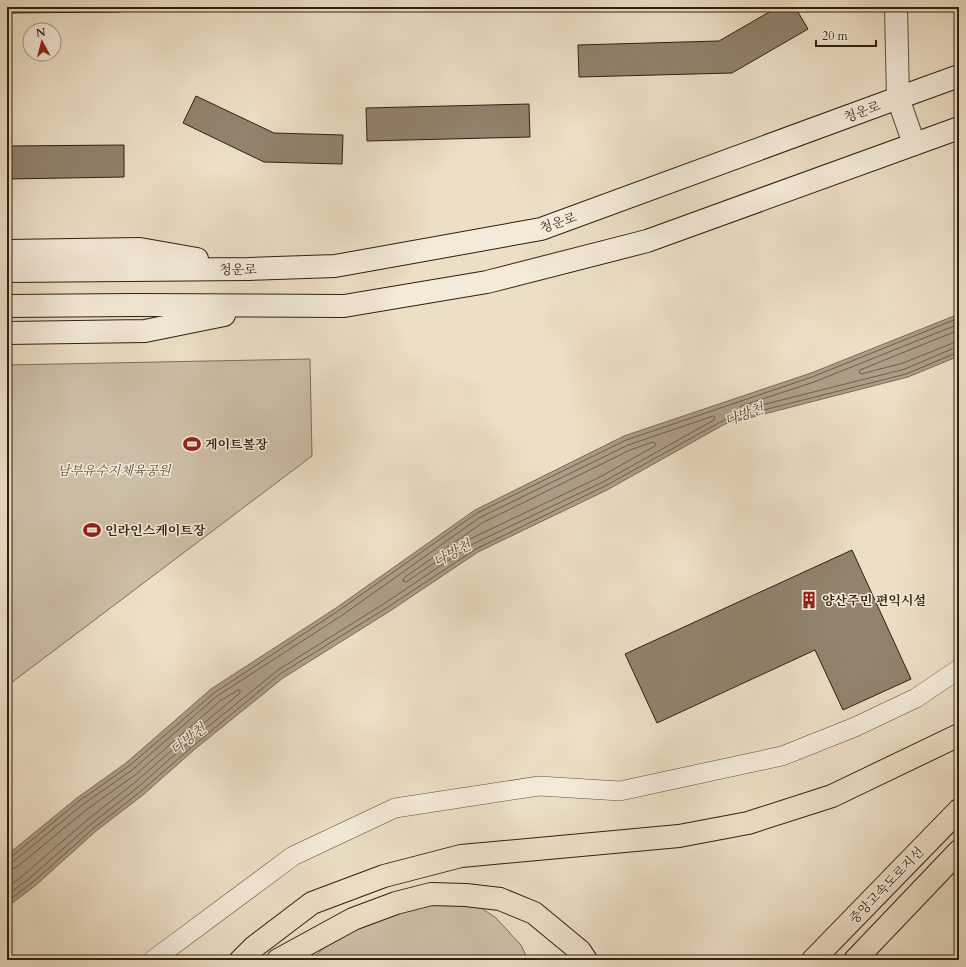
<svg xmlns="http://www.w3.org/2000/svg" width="966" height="967" font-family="Cardo,'Noto Serif KR',serif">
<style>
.green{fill:#ccbea6;stroke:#7e6e5a}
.water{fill:#ac9e87;stroke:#7a6b57}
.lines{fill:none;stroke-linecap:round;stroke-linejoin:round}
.shore{stroke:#6e5e4b;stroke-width:1}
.building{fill:#91836e;stroke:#2f1f0f}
.minor-casing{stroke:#5e4f3c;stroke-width:20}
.tertiary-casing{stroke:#5e4f3c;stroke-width:24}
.secondary-casing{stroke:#2f1f0f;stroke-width:24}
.motorway-casing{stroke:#2f1f0f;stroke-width:24}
.minor{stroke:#f3ead9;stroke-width:19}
.tertiary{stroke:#f3ead9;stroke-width:22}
.secondary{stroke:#f3ead9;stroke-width:22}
.motorway{stroke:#ecdfc5;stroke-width:22}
.labels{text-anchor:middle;stroke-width:3;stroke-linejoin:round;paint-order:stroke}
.street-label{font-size:13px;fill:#2f1f0f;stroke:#f3ead9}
.poi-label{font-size:13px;font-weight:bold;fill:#2f1f0f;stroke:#f3ead9;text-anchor:start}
.park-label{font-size:13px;font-style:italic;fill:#5e4f3c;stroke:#f3ead9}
.water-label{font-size:14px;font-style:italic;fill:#5b4b39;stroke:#f3ead9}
</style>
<rect width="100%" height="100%" fill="#ecdfc5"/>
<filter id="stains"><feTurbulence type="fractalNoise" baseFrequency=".005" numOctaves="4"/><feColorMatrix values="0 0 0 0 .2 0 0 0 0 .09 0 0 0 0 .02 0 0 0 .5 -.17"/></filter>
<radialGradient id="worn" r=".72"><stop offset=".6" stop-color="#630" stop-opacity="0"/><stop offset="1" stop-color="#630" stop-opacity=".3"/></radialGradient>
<g class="green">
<path d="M310,359L312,456L7,686V365Z"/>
<path d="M434,896L477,905L496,918L521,945L528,960H311L329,943L396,908Z"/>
</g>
<path class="water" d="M959,314V356L908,377L725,424L607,490L478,552L390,611L283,678L195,749L143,795L96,831L36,885L7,907V855L77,798L126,763L211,689L336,608L475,510L624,436L811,373Z"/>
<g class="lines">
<g class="shore">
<path d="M959,324L814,382L741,406L740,409L742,410L905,369L954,348H959"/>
<path d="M959,330L860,370L859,372L861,374L903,363L953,343L959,342"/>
<path d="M654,442L656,444L655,446L600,477L470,539L406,582L403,581L404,578L482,523L630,450Z"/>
<path d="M7,858L11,857L79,801L129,766L214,693L338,611L477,513L626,440L812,377L959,318"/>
<path d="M7,863L14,861L82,805L132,770L217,696L341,616L479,518L628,445L713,416L715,417L714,420L603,482L473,544L385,603L278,670L189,742L137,788L91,824L30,878L7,895"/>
<path d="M7,869H12L18,866L86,810L135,775L220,701L238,690H240V693L186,738L133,784L87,820L26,873L7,888"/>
<path d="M7,902L33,882L94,828L140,792L193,746L280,674L388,607L476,549L605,486L724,420L906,374L956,353H959"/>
</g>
</g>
<g class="building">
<path d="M7,7H119L120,12L7,13Z"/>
<path d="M778,7H795L808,29L732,73L579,77L578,45L719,41Z"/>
<path d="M196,96L274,133L343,135L342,164L264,162L183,123Z"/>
<path d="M529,104L530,137L367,141L366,108Z"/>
<path d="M124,145V177L7,179V146Z"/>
<path d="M852,550L911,679L843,710L815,650L657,723L625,654Z"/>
</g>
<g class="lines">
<g class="minor-casing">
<path id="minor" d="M153,960L293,856L395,808L539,786L620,791L782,756L855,727L916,698L959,669"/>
</g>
<g class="tertiary-casing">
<path id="tertiary" d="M896,7L898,98L914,144"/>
</g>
<g class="secondary-casing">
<g id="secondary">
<path d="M7,251L140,249L197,259"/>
<path d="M7,271L249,269L335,266L541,229L898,98L959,76"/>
<path d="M7,306L133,305L344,306L487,282L647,241L959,128"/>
<path d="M7,333L145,331L224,315"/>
</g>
</g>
<g class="motorway-casing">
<g id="motorway">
<path d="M241,960L254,947L312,903L384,876L461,856L679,836L748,823L832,796L959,735"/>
<path d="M278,960L353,919L396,903L431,894L466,895L500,899L534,913L580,951L586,960"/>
<path d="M813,960L959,810"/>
<path d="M855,960L959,851"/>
</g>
</g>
<use href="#minor" class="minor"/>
<use href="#tertiary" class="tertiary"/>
<use href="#secondary" class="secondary"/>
<use href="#motorway" class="motorway"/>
</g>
<defs>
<g id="stadium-bare" transform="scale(1.38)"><path d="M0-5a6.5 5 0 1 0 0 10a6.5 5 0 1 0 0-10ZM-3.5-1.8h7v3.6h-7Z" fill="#8f2418" stroke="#f3ead9" stroke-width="2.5" paint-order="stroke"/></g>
<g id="building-bare" transform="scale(1.38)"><path d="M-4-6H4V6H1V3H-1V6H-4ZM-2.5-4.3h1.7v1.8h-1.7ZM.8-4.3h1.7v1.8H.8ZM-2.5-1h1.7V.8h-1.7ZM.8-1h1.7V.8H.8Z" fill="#8f2418" stroke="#f3ead9" stroke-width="2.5" paint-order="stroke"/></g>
</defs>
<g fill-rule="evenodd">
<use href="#stadium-bare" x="192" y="444"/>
<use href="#stadium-bare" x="92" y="530"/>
<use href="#building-bare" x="809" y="600"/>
</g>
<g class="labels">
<g class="street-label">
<text transform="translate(862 111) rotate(-20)" y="5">청운로</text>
<text transform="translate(558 222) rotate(-19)" y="5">청운로</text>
<text transform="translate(238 269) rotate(-1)" y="5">청운로</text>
<text transform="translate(886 885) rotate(-46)" y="5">중앙고속도로지선</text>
</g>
<g class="poi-label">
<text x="205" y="449">게이트볼장</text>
<text x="105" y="535">인라인스케이트장</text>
<text x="822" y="605">양산주민 편익시설</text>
</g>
<g class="park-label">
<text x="114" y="475">남부유수지체육공원</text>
</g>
<g class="water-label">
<text transform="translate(744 414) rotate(-20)" y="5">다방천</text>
<text transform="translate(452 553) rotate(-28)" y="5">다방천</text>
<text transform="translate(188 739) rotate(-38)" y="5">다방천</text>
</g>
</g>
<rect width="966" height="967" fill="none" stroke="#ecdfc5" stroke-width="24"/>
<rect x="8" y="8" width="950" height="951" fill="none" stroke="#2f1f0f" stroke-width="2"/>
<rect x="12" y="12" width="942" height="943" fill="none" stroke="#2f1f0f"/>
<g transform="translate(42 42) rotate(353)"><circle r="19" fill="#f3ead9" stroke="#a59988"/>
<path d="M0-3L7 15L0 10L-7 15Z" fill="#8f2418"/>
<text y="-6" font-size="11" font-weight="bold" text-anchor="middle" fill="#2f1f0f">N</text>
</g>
<path d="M816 40v6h60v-6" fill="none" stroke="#2f1f0f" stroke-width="2"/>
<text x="822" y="40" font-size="12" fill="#2f1f0f" stroke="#f3ead9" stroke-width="3" paint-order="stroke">20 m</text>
<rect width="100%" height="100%" filter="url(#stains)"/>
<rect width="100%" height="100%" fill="url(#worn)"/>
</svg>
